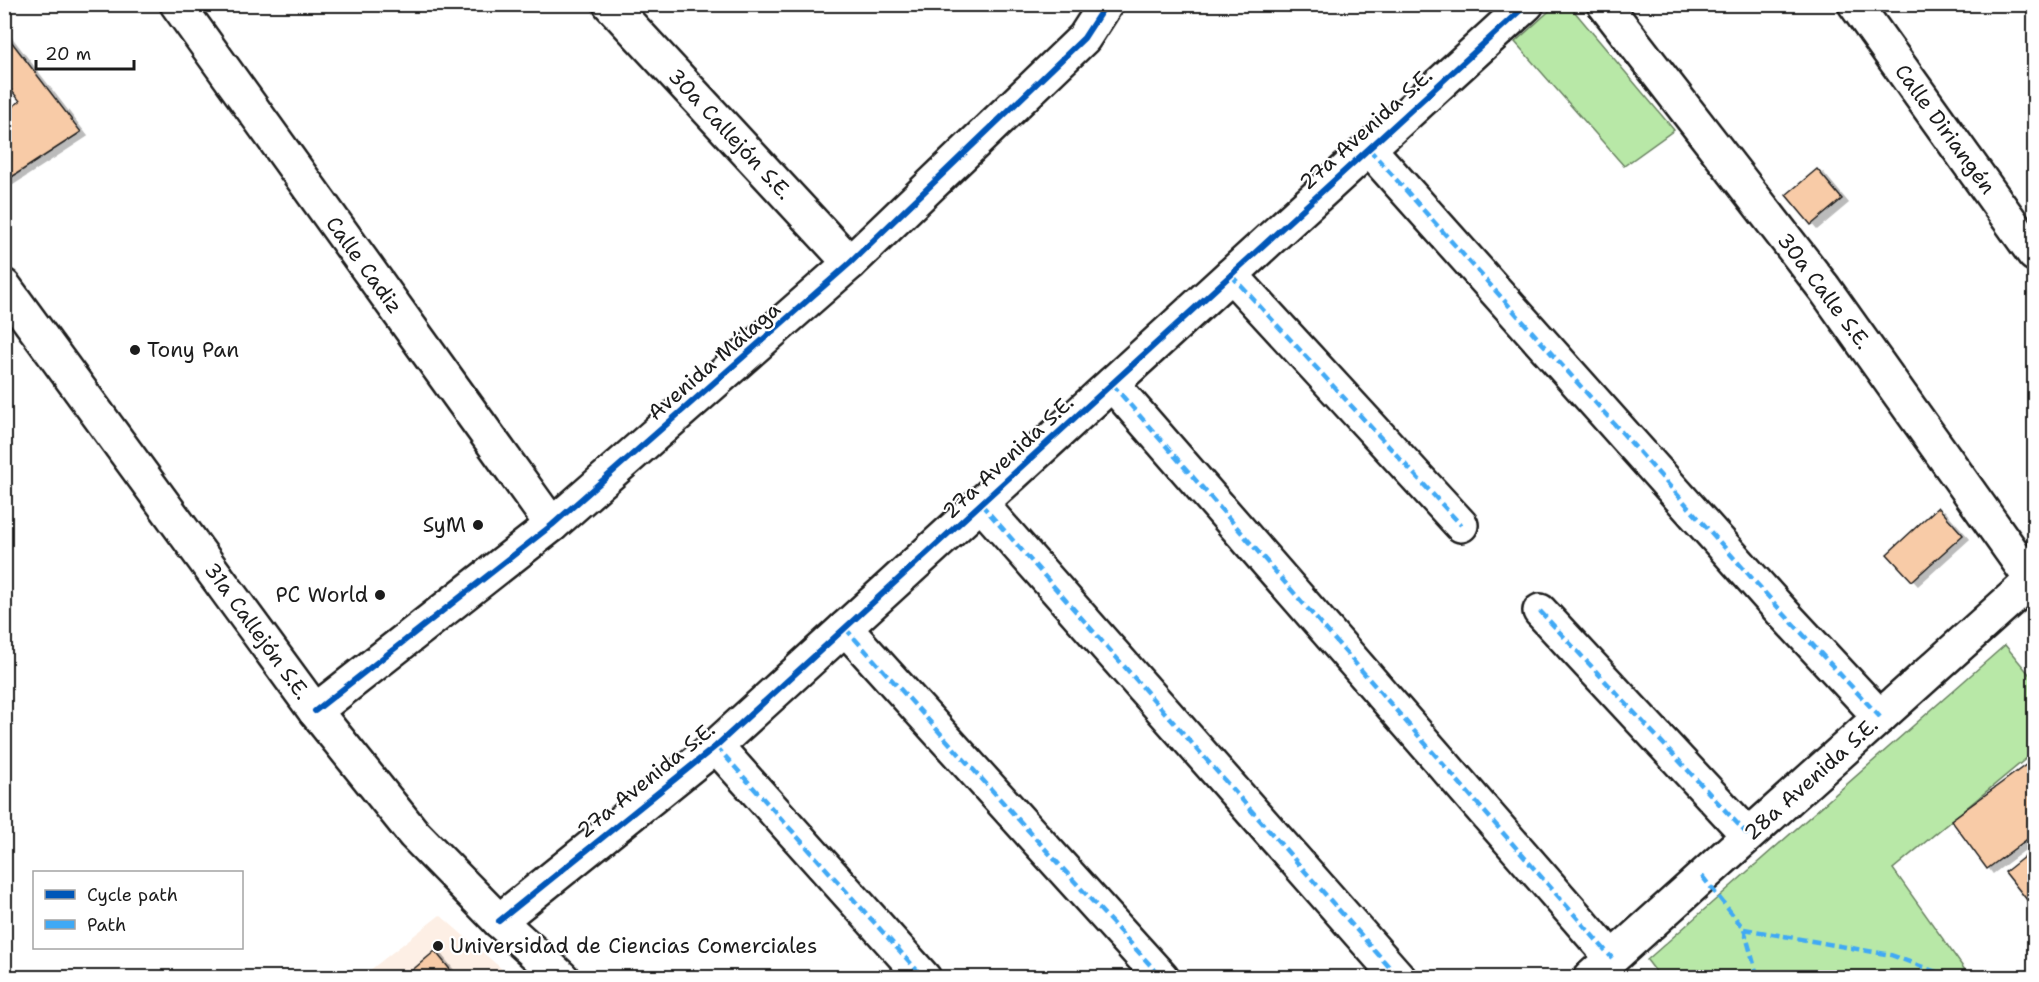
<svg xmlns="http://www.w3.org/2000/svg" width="2039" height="982" font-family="'Shantell Sans',sans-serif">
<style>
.built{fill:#fdefe5}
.green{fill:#b8e8a7;stroke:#6a8262;stroke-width:1.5}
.building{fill:#f8cba7;stroke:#1c1c1c;stroke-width:1.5;filter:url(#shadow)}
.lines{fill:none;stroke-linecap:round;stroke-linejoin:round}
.street-casing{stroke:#1c1c1c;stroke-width:38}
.street{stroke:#fff;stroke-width:33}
.quiet{stroke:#3fa9f5;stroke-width:4.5;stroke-dasharray:9 4.5;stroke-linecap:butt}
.cycleway-casing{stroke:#fff;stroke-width:10}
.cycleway{stroke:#0057b8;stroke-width:6}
.poi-dot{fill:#1c1c1c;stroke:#fff;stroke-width:2}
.labels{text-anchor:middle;stroke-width:4.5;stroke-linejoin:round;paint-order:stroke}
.street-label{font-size:21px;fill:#1c1c1c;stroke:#fff}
.poi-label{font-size:21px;fill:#1c1c1c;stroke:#fff;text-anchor:start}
</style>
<defs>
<filter id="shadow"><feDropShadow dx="6" dy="4" stdDeviation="0" flood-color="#0004"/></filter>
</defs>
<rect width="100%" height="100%" fill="#fff"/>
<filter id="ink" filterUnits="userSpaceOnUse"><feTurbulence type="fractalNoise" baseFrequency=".0167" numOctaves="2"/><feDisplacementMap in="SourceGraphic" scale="12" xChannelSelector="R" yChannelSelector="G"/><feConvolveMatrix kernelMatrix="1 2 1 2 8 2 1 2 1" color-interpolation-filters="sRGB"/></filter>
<g filter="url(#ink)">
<path class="built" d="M440,915L511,977L360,978Z"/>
<g class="green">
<path d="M1557,4L1569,5L1674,130L1624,166L1515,42Z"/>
<path d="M2005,645L2034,680V752L1893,869L1970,977H1660L1647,960Z"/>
</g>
<g class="building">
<path d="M4,32L81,132L4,182V113L20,101L4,81Z"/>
<path d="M1817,169L1842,199L1811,225L1786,195Z"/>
<path d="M1938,507L1963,535L1912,581L1887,554Z"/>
<path d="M2034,759V834L1987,869L1951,820Z"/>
<path d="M2034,849V902L2031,905L2005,872Z"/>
<path d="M435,951L457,978H403Z"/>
</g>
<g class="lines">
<g class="street-casing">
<g id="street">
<path d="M177,4L552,525"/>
<path d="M610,4L850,263"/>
<path d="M1604,4L1824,288L2034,583"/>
<path d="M1855,4L2034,254"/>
<path d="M1369,149L1783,613L1880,717"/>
<path d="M1231,275L1461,525"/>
<path d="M4,286L315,711L414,834L499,921L562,978"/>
<path d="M1112,384L1612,958"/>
<path d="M981,504L1399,978"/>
<path d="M1540,611L1748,835"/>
<path d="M845,628L1162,978"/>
<path d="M315,711L552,525L850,263L1084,38L1106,4"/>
<path d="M716,746L924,978"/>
<path d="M499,921L716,746L1527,4"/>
<path d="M1590,978L2032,580"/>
</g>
</g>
<use href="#street" class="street"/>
<g class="quiet">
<path d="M1369,149L1783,613L1880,717"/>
<path d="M1231,275L1461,525"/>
<path d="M1112,384L1612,958"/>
<path d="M981,504L1399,978"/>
<path d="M1540,611L1748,835"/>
<path d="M845,628L1162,978"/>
<path d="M716,746L924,978"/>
<path d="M1702,876L1744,929L1758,978"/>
<path d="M1744,929L1891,955L1952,978"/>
</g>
<g class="cycleway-casing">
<g id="cycleway">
<path d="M315,711L552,525L850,263L1084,38L1106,4"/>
<path d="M499,921L716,746L1527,4"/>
</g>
</g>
<use href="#cycleway" class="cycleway"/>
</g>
</g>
<g class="poi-dot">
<circle cx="135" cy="350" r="6"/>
<circle cx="478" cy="525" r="6"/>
<circle cx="380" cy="595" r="6"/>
<circle cx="438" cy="946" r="6"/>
</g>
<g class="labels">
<g class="street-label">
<text transform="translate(1366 129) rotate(-42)" y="7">27a Avenida S.E.</text>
<text transform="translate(1945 129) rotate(54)" y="7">Calle Diriangén</text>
<text transform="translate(730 134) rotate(47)" y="7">30a Callejón S.E.</text>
<text transform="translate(364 265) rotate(54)" y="7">Calle Cadiz</text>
<text transform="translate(1824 291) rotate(53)" y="7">30a Calle S.E.</text>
<text transform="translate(714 361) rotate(-41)" y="7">Avenida Málaga</text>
<text transform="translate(1008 457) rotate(-43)" y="7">27a Avenida S.E.</text>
<text transform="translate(257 631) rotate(54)" y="7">31a Callejón S.E.</text>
<text transform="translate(1811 779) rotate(-42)" y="7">28a Avenida S.E.</text>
<text transform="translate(646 780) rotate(-39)" y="7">27a Avenida S.E.</text>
</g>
<g class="poi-label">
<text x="147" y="357">Tony Pan</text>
<text x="466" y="532" text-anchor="end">SyM</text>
<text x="368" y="602" text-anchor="end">PC World</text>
<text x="450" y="953">Universidad de Ciencias Comerciales</text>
</g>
</g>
<rect width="2039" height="982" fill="none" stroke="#fff" stroke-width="24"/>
<rect x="12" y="12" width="2015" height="958" fill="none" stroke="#1c1c1c" stroke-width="2" filter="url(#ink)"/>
<rect x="33" y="871" width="210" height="78" fill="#ffffff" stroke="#a4a4a4" stroke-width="1.5"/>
<rect x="45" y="890" width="30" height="9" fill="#0057b8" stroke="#a4a4a4" stroke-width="1.5"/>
<text x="87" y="901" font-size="18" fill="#1c1c1c">Cycle path</text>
<rect x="45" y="920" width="30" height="9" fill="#3fa9f5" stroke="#a4a4a4" stroke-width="1.5"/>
<text x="87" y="931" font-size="18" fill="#1c1c1c">Path</text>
<path d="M36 60v9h98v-9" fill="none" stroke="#1c1c1c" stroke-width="3"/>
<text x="45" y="60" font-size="18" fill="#1c1c1c" stroke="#ffffff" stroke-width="4.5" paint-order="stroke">20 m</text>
</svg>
